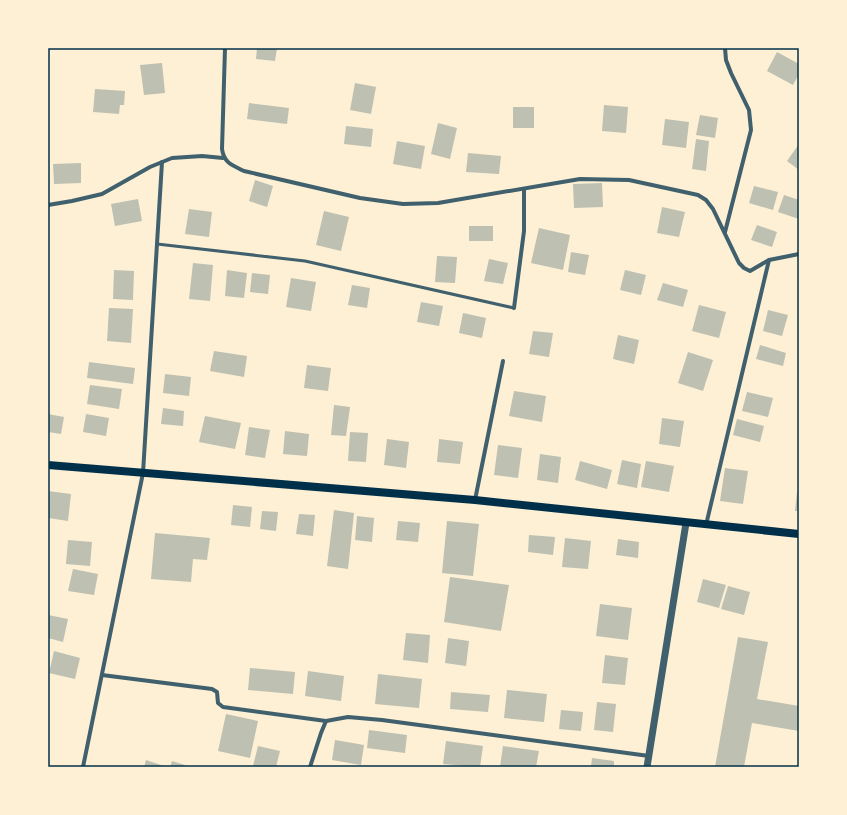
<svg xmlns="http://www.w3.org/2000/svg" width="847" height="815" font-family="Roboto,sans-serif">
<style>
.building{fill:#bec0b2}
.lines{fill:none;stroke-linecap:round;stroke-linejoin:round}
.service{stroke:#3f606c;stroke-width:3}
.minor{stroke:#3f606c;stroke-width:4}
.tertiary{stroke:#3f606c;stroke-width:7}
.secondary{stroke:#003049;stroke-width:8}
.neatline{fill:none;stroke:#003049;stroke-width:1.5}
</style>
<rect width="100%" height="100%" fill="#fdf0d5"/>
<g class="building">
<path d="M257,48H277L275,61L256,59Z"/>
<path d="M777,52L799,64V74L793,85L767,71Z"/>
<path d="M162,63L165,93L144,95L140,65Z"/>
<path d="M355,83L376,87L371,114L350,110Z"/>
<path d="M95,89L125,91L124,105H120L119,114L93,112Z"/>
<path d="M249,103L289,108L287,124L247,119Z"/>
<path d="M604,105L628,107L626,133L602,131Z"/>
<rect x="513" y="107" width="21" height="21"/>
<path d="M700,115L718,118L715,138L696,135Z"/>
<path d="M665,119L689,122L686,148L662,145Z"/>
<path d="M438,123L457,128L450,159L431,154Z"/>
<path d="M346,126L373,129L371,147L344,144Z"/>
<path d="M696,139L709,141L706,171L692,169Z"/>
<path d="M397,141L425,146L421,169L393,164Z"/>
<path d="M799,144V170L787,161Z"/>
<path d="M468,153L501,156L499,174L466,172Z"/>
<path d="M81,163V183L54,184L53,164Z"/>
<path d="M255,180L273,186L267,207L249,201Z"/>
<path d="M602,183L603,207L574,208L573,184Z"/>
<path d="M754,186L778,192L773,210L749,203Z"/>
<path d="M784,195L799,200V219L778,212Z"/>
<path d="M138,199L142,221L115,226L111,204Z"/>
<path d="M662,207L685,212L679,237L657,233Z"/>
<path d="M189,209L212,212L209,237L185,234Z"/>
<path d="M324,211L349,217L341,251L316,245Z"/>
<path d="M757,225L777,232L772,247L751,240Z"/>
<rect x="469" y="226" width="24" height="15"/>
<path d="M539,228L570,235L563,270L531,263Z"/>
<path d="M571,252L589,255L585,275L568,272Z"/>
<path d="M437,256L457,257L455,283L435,282Z"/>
<path d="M489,259L508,263L503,284L484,281Z"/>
<path d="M193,263L213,265L210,301L189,299Z"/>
<path d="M114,270L134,271L133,300L113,299Z"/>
<path d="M227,270L247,273L244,298L225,296Z"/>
<path d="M625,270L646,275L641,295L620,290Z"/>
<path d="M252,273L270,275L268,294L250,292Z"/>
<path d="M291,278L316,282L311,311L286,307Z"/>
<path d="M663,283L688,290L683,307L657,300Z"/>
<path d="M352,285L370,288L367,308L348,305Z"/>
<path d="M421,302L443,306L439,326L417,322Z"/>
<path d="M699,305L726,312L719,338L692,331Z"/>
<path d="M109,308L133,309L131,343L107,341Z"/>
<path d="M768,310L788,315L782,336L763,331Z"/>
<path d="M463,313L486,318L482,338L459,333Z"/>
<path d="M533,331L553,333L549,357L529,354Z"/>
<path d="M618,335L639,340L634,364L613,359Z"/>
<path d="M760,345L786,353L783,366L756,359Z"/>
<path d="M214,351L247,356L244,377L210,371Z"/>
<path d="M688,352L713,360L703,391L678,383Z"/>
<path d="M89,362L135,368L133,384L87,378Z"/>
<path d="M307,365L331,368L328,391L304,388Z"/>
<path d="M165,374L191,377L189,396L163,393Z"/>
<path d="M90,385L122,389L119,409L87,404Z"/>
<path d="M514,391L546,396L542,422L509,416Z"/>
<path d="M747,392L773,398L768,417L742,411Z"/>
<path d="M334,405L350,407L346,436L331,435Z"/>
<path d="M163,408L184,411L183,426L161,424Z"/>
<path d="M48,414L64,417L61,434L48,432Z"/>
<path d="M86,414L109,418L106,436L83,432Z"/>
<path d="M205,416L241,423L235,449L199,442Z"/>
<path d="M662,418L684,421L680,447L659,444Z"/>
<path d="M737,419L764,426L760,442L733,435Z"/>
<path d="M249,427L270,430L265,458L245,455Z"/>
<path d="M285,431L309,434L307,456L283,454Z"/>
<path d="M350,432L368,433L366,462L348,461Z"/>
<path d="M387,439L409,442L406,468L384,465Z"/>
<path d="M439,439L463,442L460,464L437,462Z"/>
<path d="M498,445L522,448L518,478L494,475Z"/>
<path d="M540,454L561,457L558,483L537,480Z"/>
<path d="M622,460L641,464L637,488L617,484Z"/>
<path d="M580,461L612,470L607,489L575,480Z"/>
<path d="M646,461L674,466L669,492L641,487Z"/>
<path d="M725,468L748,471L743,504L720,501Z"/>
<path d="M48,491L71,494L68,521L48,518Z"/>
<path d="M797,492H799V511H795Z"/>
<path d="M233,505L252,507L250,527L231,525Z"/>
<path d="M334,510L354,513L348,569L327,566Z"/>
<path d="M262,511L278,512L276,531L260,529Z"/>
<path d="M299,514L315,515L313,536L296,534Z"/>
<path d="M357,516L374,518L372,542L355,540Z"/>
<path d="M398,521L420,523L418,542L396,540Z"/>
<path d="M447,521L479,524L473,576L442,573Z"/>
<path d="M155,533L210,538L207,560L193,559L191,582L151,579Z"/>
<path d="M529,535L555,537L553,555L528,552Z"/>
<path d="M565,538L591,541L588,569L562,567Z"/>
<path d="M618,539L639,542L638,558L616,555Z"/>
<path d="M68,540L92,542L90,566L66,564Z"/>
<path d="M73,569L98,574L94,595L68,591Z"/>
<path d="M450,577L509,585L501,631L444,622Z"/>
<path d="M703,579L726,585L719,608L697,602Z"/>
<path d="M728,586L750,592L744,615L721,609Z"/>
<path d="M600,604L632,608L628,640L596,636Z"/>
<path d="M48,615L68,619L63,642L48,638Z"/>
<path d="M406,633L430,635L428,663L403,660Z"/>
<path d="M738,637L768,642L757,699L799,706V731L752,723L744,767H715Z"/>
<path d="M448,638L469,641L466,666L445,663Z"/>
<path d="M54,651L80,658L75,679L49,673Z"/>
<path d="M605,655L628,658L625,685L602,683Z"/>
<path d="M250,668L295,672L293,694L248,690Z"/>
<path d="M308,671L344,676L341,701L305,696Z"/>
<path d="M378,674L422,679L419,708L375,704Z"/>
<path d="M507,690L547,694L544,722L504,718Z"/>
<path d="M451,692L490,695L488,712L450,709Z"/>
<path d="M597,702L616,704L613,732L594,730Z"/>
<path d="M561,710L583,712L581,731L559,729Z"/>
<path d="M226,714L258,721L250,758L218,751Z"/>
<path d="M369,730L407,735L405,753L367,748Z"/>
<path d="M335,740L364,745L361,765L332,760Z"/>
<path d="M446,741L483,746L480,767L443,764Z"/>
<path d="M258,746L280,751L276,767L253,766Z"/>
<path d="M503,746L539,751L536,767H500Z"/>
<path d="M592,758L614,761V767H591Z"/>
<path d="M146,760L167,767H144Z"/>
<path d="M172,761L185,765L184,767H170Z"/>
</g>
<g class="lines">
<path class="service" d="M157,244L305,261L514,308"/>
<g class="minor">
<path d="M225,48L222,149C224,163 232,165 244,171L360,198L403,204L438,203L580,179L629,180L698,195L706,200L713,209L739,263L744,268L750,271L769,260L799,254"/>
<path d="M725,48L726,60L731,73L749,110L751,130L725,232"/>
<path d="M48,205L72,201L102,194L150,167L172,158L202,156L223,158"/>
<path d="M514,308L524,231V189"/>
<path d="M475,500L503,361"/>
<path d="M706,525L769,260"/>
<path d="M102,675L212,689L217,692L218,703L223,707L326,721L348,717L382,720L649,756"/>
<path d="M83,767L143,473L162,162"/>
<path d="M310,767L321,733L326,721"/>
</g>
<path class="tertiary" d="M647,767L686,523"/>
<path class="secondary" d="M48,465L475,500L799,534"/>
</g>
<rect width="847" height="815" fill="none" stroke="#fdf0d5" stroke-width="98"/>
<rect x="49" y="49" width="749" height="717" class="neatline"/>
</svg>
